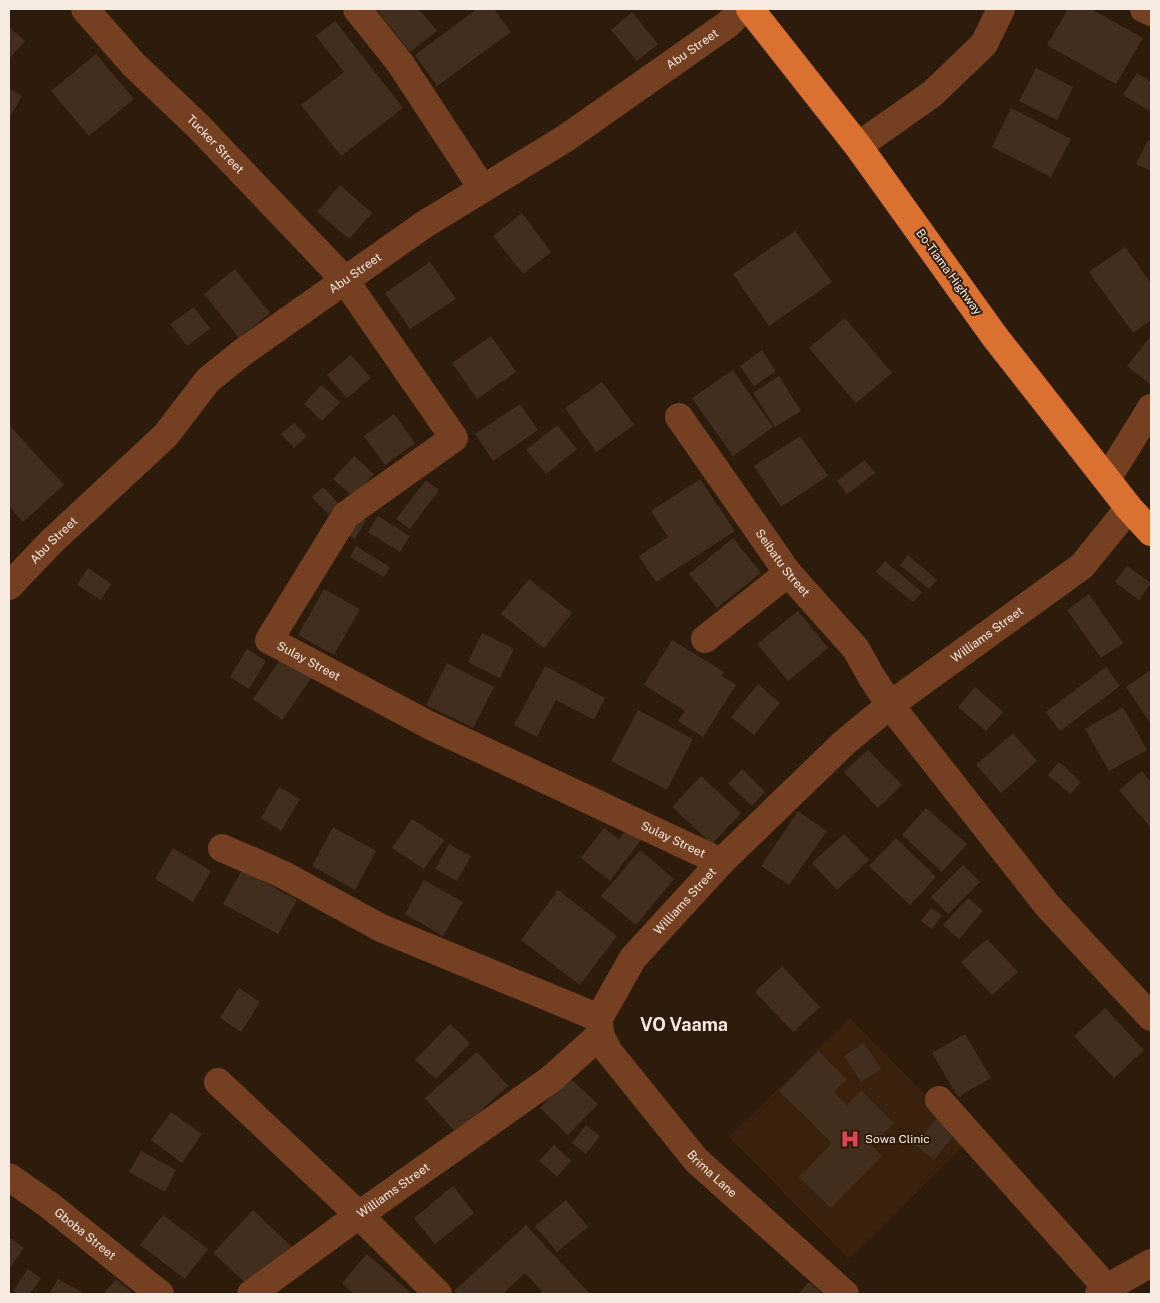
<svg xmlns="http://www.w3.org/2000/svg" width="1160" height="1303" font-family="'Public Sans',sans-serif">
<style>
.built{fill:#39210d}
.building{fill:#412e1f}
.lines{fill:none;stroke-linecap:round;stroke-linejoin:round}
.minor{stroke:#754022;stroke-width:28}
.highway{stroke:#da7131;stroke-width:28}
.labels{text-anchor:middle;stroke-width:4;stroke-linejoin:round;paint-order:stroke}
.street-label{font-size:12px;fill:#f7eae1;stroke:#2d1b0c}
.poi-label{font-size:12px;fill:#f7eae1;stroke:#2d1b0c;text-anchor:start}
.district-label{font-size:18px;font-weight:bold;fill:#f7eae1;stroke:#2d1b0c}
</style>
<rect width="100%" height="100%" fill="#2d1b0c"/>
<path class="built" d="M850,1018L970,1140L849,1259L729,1137Z"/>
<g class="building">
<path d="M376,9H419L437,31L410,52Z"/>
<path d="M477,9H494L511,32L437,86L415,55Z"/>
<path d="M1068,9H1091L1143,38L1116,84L1047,45Z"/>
<path d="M632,12L658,44L637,61L611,30Z"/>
<path d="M335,21L403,108L341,156L301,105L344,72L316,36Z"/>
<path d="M9,27L25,41L9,59Z"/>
<path d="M96,54L134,99L89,136L51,91Z"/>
<path d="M1036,68L1073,87L1057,120L1019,101Z"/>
<path d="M1137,73L1151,82V112L1123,95Z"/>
<path d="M9,88L22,96L9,119Z"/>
<path d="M1011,108L1071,139L1051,177L992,147Z"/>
<path d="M1148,140L1151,141V171L1136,164Z"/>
<path d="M340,185L372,213L349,239L317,212Z"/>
<path d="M522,213L551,252L523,274L493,236Z"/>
<path d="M795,231L832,282L769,326L733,274Z"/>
<path d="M1125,247L1151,283V320L1133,333L1089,272Z"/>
<path d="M430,262L456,299L410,329L385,293Z"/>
<path d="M235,269L270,313L239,338L204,294Z"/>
<path d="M194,307L210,329L187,346L170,324Z"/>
<path d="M845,318L892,373L856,403L809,348Z"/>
<path d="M491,336L516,372L477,399L452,363Z"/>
<path d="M1151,336V385L1127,366Z"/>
<path d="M762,350L776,371L754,386L740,366Z"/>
<path d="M351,355L371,378L347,398L327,375Z"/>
<path d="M733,370L773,427L733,456L692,398Z"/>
<path d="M779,376L801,411L775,427L753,393Z"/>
<path d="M602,382L634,425L596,452L565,408Z"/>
<path d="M321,385L340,402L322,421L304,404Z"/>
<path d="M520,404L538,430L493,461L475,434Z"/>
<path d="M394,414L415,443L385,465L364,436Z"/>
<path d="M294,423L307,436L294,448L281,434Z"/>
<path d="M9,425L64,485L23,522L9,506Z"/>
<path d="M557,425L577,449L546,474L526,450Z"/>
<path d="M800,436L828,476L781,507L754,466Z"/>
<path d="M354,456L374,474L354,497L333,479Z"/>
<path d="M865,460L875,473L847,494L837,481Z"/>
<path d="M700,479L735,531L656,582L639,556L668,537L651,511Z"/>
<path d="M426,480L439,490L410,529L396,519Z"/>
<path d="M323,487L339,504L328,514L312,497Z"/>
<path d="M357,514L366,520L355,539L345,533Z"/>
<path d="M378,516L410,536L400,552L368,532Z"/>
<path d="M733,538L761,573L717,608L689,574Z"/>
<path d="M356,546L390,567L384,577L350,557Z"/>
<path d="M908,555L937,580L929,589L900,565Z"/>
<path d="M885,561L922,592L913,602L876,572Z"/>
<path d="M1127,566L1151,583L1139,600L1115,582Z"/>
<path d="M88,568L111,584L101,600L77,585Z"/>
<path d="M529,579L572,613L544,648L501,614Z"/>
<path d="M324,589L360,609L334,655L298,635Z"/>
<path d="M1089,594L1123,643L1101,658L1067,610Z"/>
<path d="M798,611L828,648L788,681L757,644Z"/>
<path d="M482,633L514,649L500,678L468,662Z"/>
<path d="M672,640L724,672L722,676L736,685L703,737L678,721L685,711L644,685Z"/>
<path d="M247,649L266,661L249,689L230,677Z"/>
<path d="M282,657L312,677L282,720L253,699Z"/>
<path d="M447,663L494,687L473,728L426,705Z"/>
<path d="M545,666L605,698L594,720L556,700L537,737L514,725Z"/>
<path d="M1106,667L1120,686L1060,731L1046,712Z"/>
<path d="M1151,670V724L1126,687Z"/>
<path d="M758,684L780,703L754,735L731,717Z"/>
<path d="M975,687L1003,712L986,731L958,707Z"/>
<path d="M1123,707L1147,750L1109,771L1085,729Z"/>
<path d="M638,710L693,739L667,790L611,761Z"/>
<path d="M1013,733L1037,761L1001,793L976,765Z"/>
<path d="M868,750L902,785L878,808L844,772Z"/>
<path d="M1059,762L1081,782L1070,794L1048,775Z"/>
<path d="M742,769L765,792L752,806L728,784Z"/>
<path d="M1142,771L1151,782V828L1119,790Z"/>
<path d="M701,776L741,813L712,844L672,807Z"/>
<path d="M279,787L300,799L281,831L261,818Z"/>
<path d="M926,808L967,844L942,872L902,835Z"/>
<path d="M798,811L827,831L789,885L761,866Z"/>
<path d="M412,819L444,840L424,869L392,848Z"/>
<path d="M333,827L376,851L355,890L312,866Z"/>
<path d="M604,828L619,839L627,829L641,840L610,881L581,858Z"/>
<path d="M844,834L869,860L837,890L812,863Z"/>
<path d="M896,838L936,877L910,905L869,866Z"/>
<path d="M449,844L471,856L457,881L435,869Z"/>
<path d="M173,848L211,871L193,902L155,879Z"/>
<path d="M640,850L674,879L636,925L601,896Z"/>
<path d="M963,865L980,882L948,914L931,897Z"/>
<path d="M242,870L297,900L278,934L223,904Z"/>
<path d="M424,880L463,902L443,936L405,914Z"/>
<path d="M558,890L617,936L580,985L521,940Z"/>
<path d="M968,898L983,911L959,939L943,925Z"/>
<path d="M931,908L942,915L932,929L921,921Z"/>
<path d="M987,939L1018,972L992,995L961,962Z"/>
<path d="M782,966L820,1007L793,1032L755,992Z"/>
<path d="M239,988L260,1002L241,1032L220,1018Z"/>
<path d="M1105,1008L1144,1050L1114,1078L1074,1036Z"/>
<path d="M450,1024L470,1043L436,1079L415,1060Z"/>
<path d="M965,1034L991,1078L958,1097L932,1053Z"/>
<path d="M864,1043L881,1069L861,1082L844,1056Z"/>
<path d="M818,1051L847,1079L834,1092L847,1105L861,1090L894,1123L871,1145L882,1156L831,1208L799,1177L832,1143L779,1091Z"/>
<path d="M477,1052L508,1086L456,1133L425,1098Z"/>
<path d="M569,1077L598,1104L568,1135L540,1108Z"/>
<path d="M171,1112L202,1134L182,1163L151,1140Z"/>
<path d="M938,1116L957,1131L934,1160L915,1145Z"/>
<path d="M586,1125L600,1136L586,1154L572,1143Z"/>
<path d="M554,1145L571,1161L557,1177L539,1161Z"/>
<path d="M141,1151L176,1170L165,1192L129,1172Z"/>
<path d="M453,1186L474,1213L435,1244L414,1218Z"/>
<path d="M566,1200L588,1227L557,1252L535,1226Z"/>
<path d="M253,1210L292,1247L252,1289L213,1253Z"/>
<path d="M163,1215L208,1249L185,1279L140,1245Z"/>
<path d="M526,1225L590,1294H539L542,1291L525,1273L503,1294H457L454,1291Z"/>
<path d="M9,1237L24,1248L9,1269Z"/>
<path d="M367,1254L410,1292L408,1294H354L342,1283Z"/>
<path d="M28,1269L41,1278L30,1294H19L13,1291Z"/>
<path d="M58,1279L85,1294H49Z"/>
<path d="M116,1279L134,1294H103Z"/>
<path d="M809,1282L822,1294H798Z"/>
</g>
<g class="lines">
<g class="minor">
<path id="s1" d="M85,9L133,64L198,126L344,279L454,438L346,515L269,640L429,725L721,862"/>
<path d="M357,9L400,63L482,188"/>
<path d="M1144,9L1151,12"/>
<path d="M858,146L932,94L984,44L1001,9"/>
<path id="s2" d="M679,417L788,573L856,649L871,676L890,705L1047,905L1151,1017"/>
<path d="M1107,479L1151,408"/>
<path id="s3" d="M9,586L51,542L166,435L208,380L243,352L425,224L566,138L728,24L743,9"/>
<path d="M705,639L788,573"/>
<path d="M222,848L282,874L381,928L599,1018"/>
<path id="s4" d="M600,1035L609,1052L696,1160L845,1294"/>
<path d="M218,1082L359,1215L438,1294"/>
<path d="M939,1100L1107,1288"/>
<path id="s5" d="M9,1177L49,1205L160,1294"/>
<path id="s6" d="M251,1294L359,1215L551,1079L600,1035L599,1018L633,958L721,862L845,742L890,705L1082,566L1129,508"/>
<path d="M1099,1294L1107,1288L1151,1263"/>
</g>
<path class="highway" d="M750,9L858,146L995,337L1129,508L1151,532"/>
</g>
<defs>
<g id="hospital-bare" transform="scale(1.5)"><path d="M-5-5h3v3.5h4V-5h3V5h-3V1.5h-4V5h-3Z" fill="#e0444e" stroke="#2d1b0c" stroke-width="2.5" paint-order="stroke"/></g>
</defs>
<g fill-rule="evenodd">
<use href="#hospital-bare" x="850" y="1139"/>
</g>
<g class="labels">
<g class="street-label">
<text dy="4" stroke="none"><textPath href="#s3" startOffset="874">Abu Street</textPath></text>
<text dy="4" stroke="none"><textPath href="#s1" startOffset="188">Tucker Street</textPath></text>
<text dy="4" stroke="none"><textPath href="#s3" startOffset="469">Abu Street</textPath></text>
<text transform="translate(949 272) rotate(54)" y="4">Bo-Tiama Highway</text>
<text dy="4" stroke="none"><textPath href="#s3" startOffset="64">Abu Street</textPath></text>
<text dy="4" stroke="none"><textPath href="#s2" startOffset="179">Seibatu Street</textPath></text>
<text dy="4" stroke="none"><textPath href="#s6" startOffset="1002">Williams Street</textPath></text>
<text dy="4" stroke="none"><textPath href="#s1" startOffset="892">Sulay Street</textPath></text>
<text dy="4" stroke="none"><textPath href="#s1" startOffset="1298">Sulay Street</textPath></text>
<text dy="4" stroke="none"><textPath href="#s6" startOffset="598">Williams Street</textPath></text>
<text dy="4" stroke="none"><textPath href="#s4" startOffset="179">Brima Lane</textPath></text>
<text dy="4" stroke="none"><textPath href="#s6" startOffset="176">Williams Street</textPath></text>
<text dy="4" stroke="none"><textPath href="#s5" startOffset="95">Gboba Street</textPath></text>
</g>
<g class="poi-label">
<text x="865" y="1143">Sowa Clinic</text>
</g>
<g class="district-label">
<text x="684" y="1031">VO Vaama</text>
</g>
</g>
<rect width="1160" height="1303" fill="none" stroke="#f7eae1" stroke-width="20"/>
</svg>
